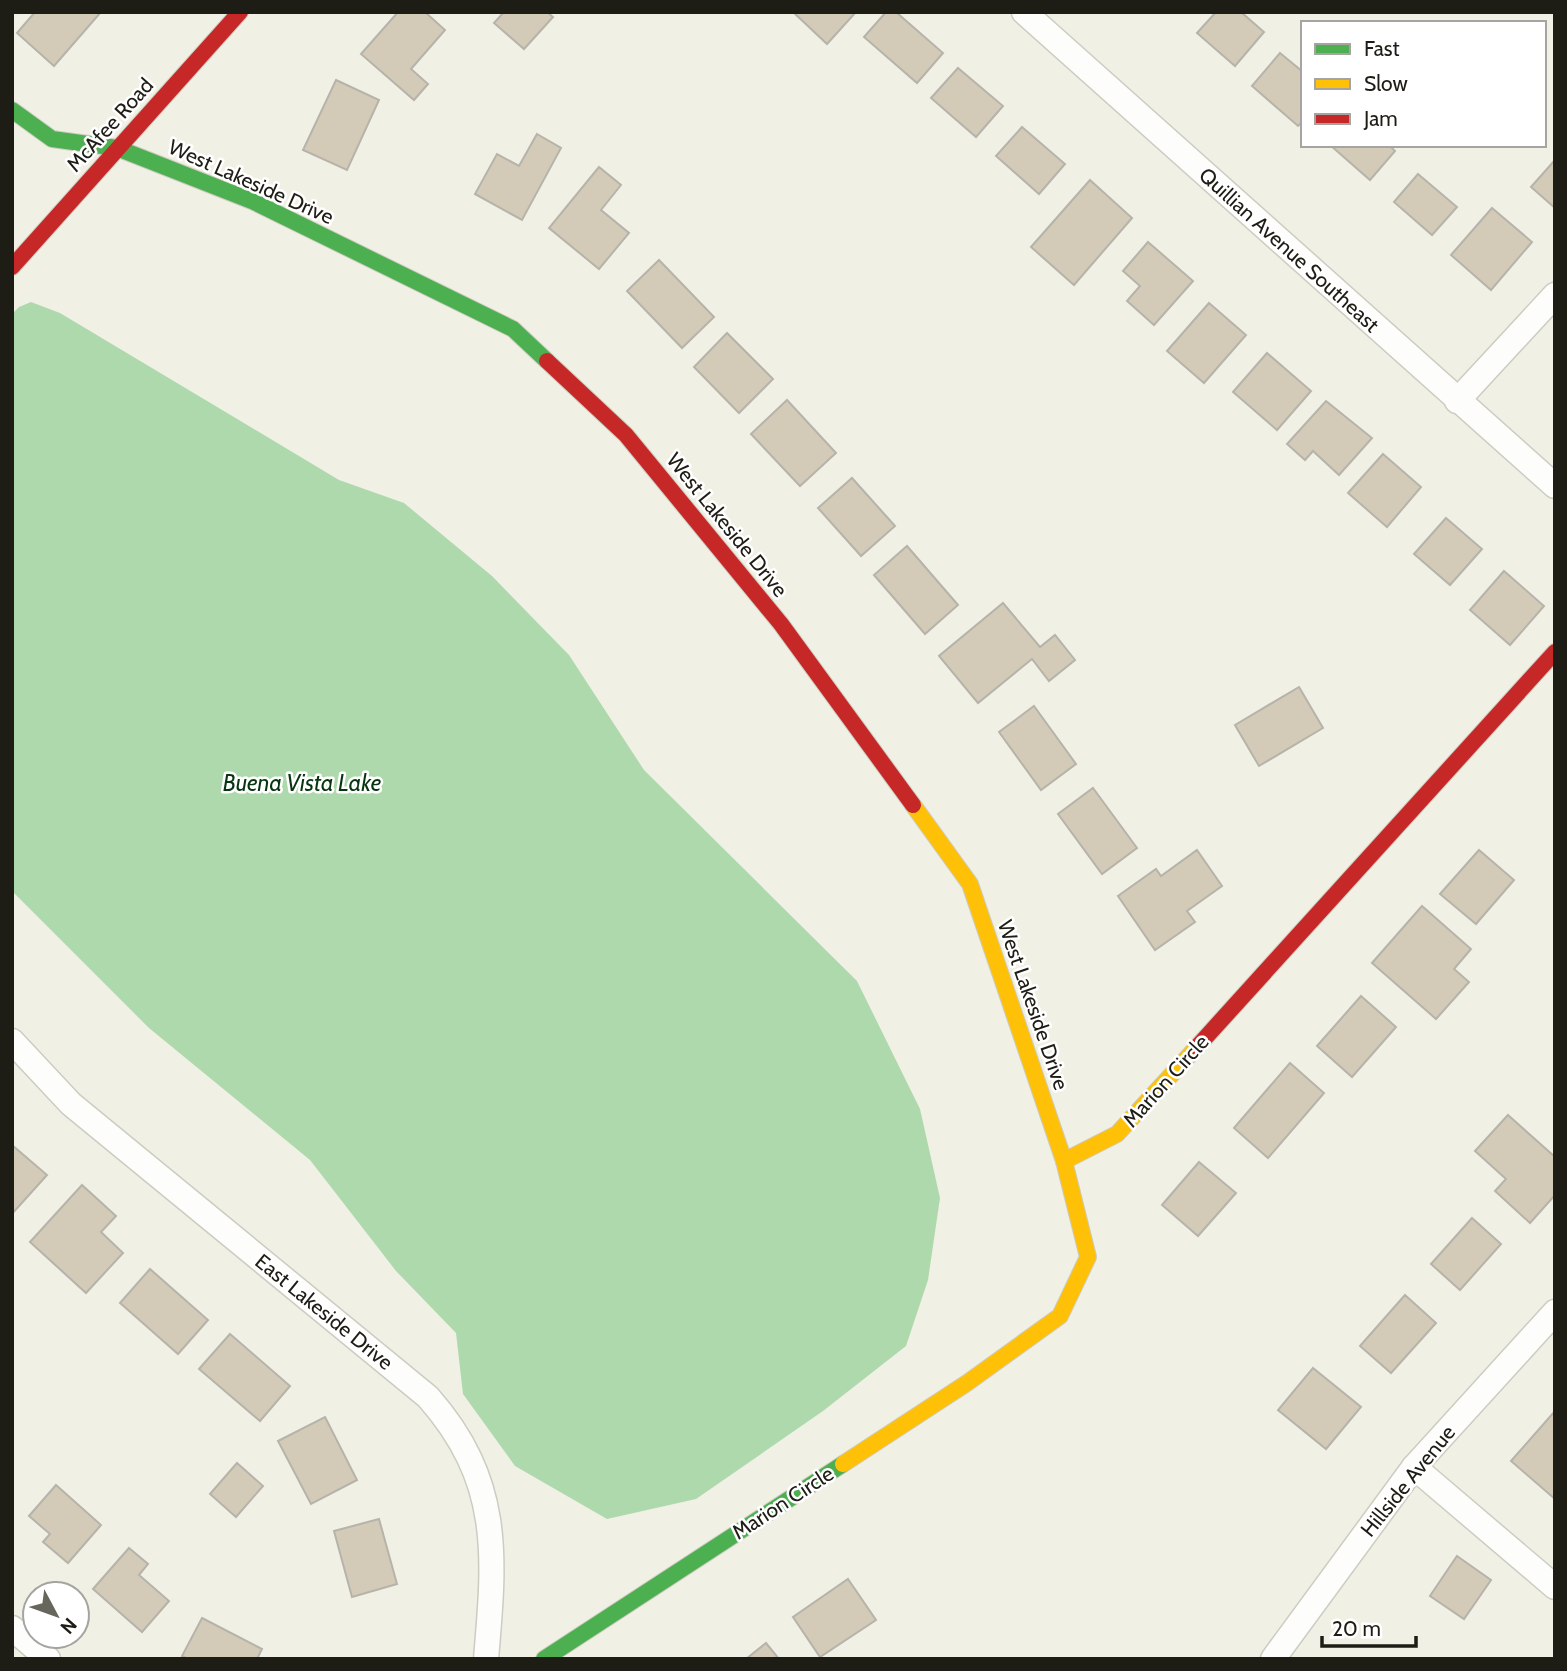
<svg xmlns="http://www.w3.org/2000/svg" width="1567" height="1671" font-family="Cabin,sans-serif">
<style>
.water{fill:#aed9ad}
.building{fill:#d3cbb7;stroke:#b6b3ab;stroke-width:2}
.lines{fill:none;stroke-linecap:round;stroke-linejoin:round}
.street-casing{stroke:#cdccc2;stroke-width:27}
.fast-casing{stroke:#cdccc2;stroke-width:18}
.slow-casing{stroke:#cdccc2;stroke-width:18}
.jam-casing{stroke:#cdccc2;stroke-width:18}
.street{stroke:#fdfdfb;stroke-width:24}
.fast{stroke:#4caf50;stroke-width:16}
.slow{stroke:#ffc107;stroke-width:16}
.jam{stroke:#c62828;stroke-width:16}
.labels{text-anchor:middle;stroke-width:5;stroke-linejoin:round;paint-order:stroke}
.street-label{font-size:21px;fill:#1d1c15;stroke:#fff}
.water-label{font-size:23px;font-style:italic;fill:#073510;stroke:#fff}
</style>
<rect width="100%" height="100%" fill="#f1f0e4"/>
<path class="water" d="M31,302L60,313L339,480L404,503L492,576L569,655L644,770L857,981L920,1109L940,1198L928,1280L906,1346L823,1411L696,1499L607,1519L515,1466L463,1394L456,1333L396,1271L310,1160L149,1028L12,891V314L19,307Z"/>
<g class="building">
<path d="M35,12H101L54,66L17,33Z"/>
<path d="M398,12H425L445,30L411,69L428,84L414,100L361,54Z"/>
<path d="M504,12H547L553,17L524,49L494,23Z"/>
<path d="M793,12H856L827,44Z"/>
<path d="M886,12H896L943,53L917,83L864,37Z"/>
<path d="M1216,12H1241L1264,32L1235,66L1197,33Z"/>
<path d="M1280,53L1303,72V121L1298,126L1252,86Z"/>
<path d="M958,68L1003,106L976,137L931,98Z"/>
<path d="M336,80L379,100L347,170L303,150Z"/>
<path d="M1022,127L1065,164L1039,194L996,156Z"/>
<path d="M537,134L561,148L522,220L475,194L497,154L519,166Z"/>
<path d="M1330,145H1389L1395,151L1370,180Z"/>
<path d="M1555,160V208L1531,187Z"/>
<path d="M599,167L621,185L601,210L629,233L599,269L549,228Z"/>
<path d="M1418,174L1457,207L1432,235L1394,202Z"/>
<path d="M1090,180L1132,218L1074,285L1031,247Z"/>
<path d="M1492,208L1532,242L1491,290L1451,255Z"/>
<path d="M1148,242L1193,281L1154,325L1127,301L1140,286L1123,271Z"/>
<path d="M659,260L714,317L682,348L627,291Z"/>
<path d="M1209,303L1246,335L1204,383L1167,351Z"/>
<path d="M727,333L773,379L739,413L694,367Z"/>
<path d="M1267,353L1311,391L1277,430L1233,392Z"/>
<path d="M787,400L836,453L800,486L751,434Z"/>
<path d="M1326,401L1372,438L1339,475L1313,451L1305,460L1287,444Z"/>
<path d="M1383,454L1421,487L1387,527L1348,493Z"/>
<path d="M852,478L895,526L861,556L818,508Z"/>
<path d="M1446,518L1482,549L1450,585L1414,554Z"/>
<path d="M907,546L958,605L925,634L874,575Z"/>
<path d="M1504,571L1544,606L1510,645L1470,610Z"/>
<path d="M1003,603L1040,647L1055,635L1075,660L1049,681L1032,659L978,703L939,656Z"/>
<path d="M1299,687L1323,728L1259,766L1235,725Z"/>
<path d="M1034,706L1076,764L1041,790L999,732Z"/>
<path d="M1093,788L1137,848L1102,874L1058,814Z"/>
<path d="M1197,850L1222,886L1187,911L1195,922L1155,950L1118,896L1156,869L1161,876Z"/>
<path d="M1479,850L1514,880L1476,924L1440,894Z"/>
<path d="M1422,906L1471,949L1454,969L1469,982L1436,1019L1372,963Z"/>
<path d="M1361,996L1396,1027L1352,1077L1317,1046Z"/>
<path d="M1290,1063L1324,1093L1268,1158L1234,1128Z"/>
<path d="M1508,1115L1555,1157V1195L1530,1223L1495,1191L1506,1179L1475,1151Z"/>
<path d="M12,1145L47,1175L12,1214Z"/>
<path d="M1199,1162L1236,1193L1198,1236L1162,1205Z"/>
<path d="M82,1185L116,1216L101,1232L123,1253L86,1293L30,1242Z"/>
<path d="M1472,1218L1501,1244L1460,1290L1431,1264Z"/>
<path d="M150,1269L208,1320L178,1354L120,1303Z"/>
<path d="M1405,1295L1436,1323L1391,1373L1360,1346Z"/>
<path d="M230,1334L290,1386L260,1421L199,1369Z"/>
<path d="M1313,1368L1361,1407L1326,1449L1278,1410Z"/>
<path d="M1555,1411V1499L1511,1461Z"/>
<path d="M325,1417L357,1480L311,1504L278,1441Z"/>
<path d="M237,1463L263,1486L236,1517L210,1494Z"/>
<path d="M56,1485L101,1525L68,1563L43,1542L50,1534L29,1516Z"/>
<path d="M379,1519L397,1584L352,1597L334,1531Z"/>
<path d="M129,1548L148,1564L139,1575L169,1601L142,1632L93,1589Z"/>
<path d="M1457,1556L1491,1580L1464,1619L1430,1596Z"/>
<path d="M848,1579L876,1620L820,1657L793,1617Z"/>
<path d="M202,1618L262,1649L257,1659H188L182,1656Z"/>
<path d="M766,1643L779,1659H746Z"/>
</g>
<g class="lines">
<g class="street-casing">
<g id="street">
<path d="M1024,12L1555,486"/>
<path d="M1457,401L1555,295"/>
<path d="M12,1041L71,1104L428,1397C502,1481 495,1555 486,1659"/>
<path d="M1414,1467L1555,1587"/>
<path d="M12,1628L48,1659"/>
<path d="M1273,1659L1414,1467L1555,1312"/>
</g>
</g>
<g class="fast-casing">
<g id="fast">
<path d="M12,110L52,139L117,148L252,201L513,329L547,361"/>
<path d="M544,1659L843,1464"/>
</g>
</g>
<g class="slow-casing">
<g id="slow">
<path d="M913,805L970,884L1064,1161"/>
<path d="M843,1464L967,1383L1060,1316L1088,1257L1064,1161L1117,1134L1197,1047"/>
</g>
</g>
<g class="jam-casing">
<g id="jam">
<path d="M12,267L240,12"/>
<path d="M547,361L626,435L781,624L913,805"/>
<path d="M1197,1047L1555,652"/>
</g>
</g>
<use href="#street" class="street"/>
<use href="#fast" class="fast"/>
<use href="#slow" class="slow"/>
<use href="#jam" class="jam"/>
</g>
<g class="labels">
<g class="street-label">
<text transform="translate(110 125) rotate(-48)" y="7">McAfee Road</text>
<text transform="translate(251 182) rotate(24)" y="7">West Lakeside Drive</text>
<text transform="translate(1289 250) rotate(42)" y="7">Quillian Avenue Southeast</text>
<text transform="translate(727 525) rotate(51)" y="7">West Lakeside Drive</text>
<text transform="translate(1033 1005) rotate(71)" y="7">West Lakeside Drive</text>
<text transform="translate(1166 1081) rotate(-48)" y="7">Marion Circle</text>
<text transform="translate(324 1312) rotate(39)" y="7">East Lakeside Drive</text>
<text transform="translate(1408 1481) rotate(-51)" y="7">Hillside Avenue</text>
<text transform="translate(783 1503) rotate(-33)" y="7">Marion Circle</text>
</g>
<g class="water-label">
<text x="302" y="791">Buena Vista Lake</text>
</g>
</g>
<rect width="1567" height="1671" fill="none" stroke="#1d1c15" stroke-width="28"/>
<rect x="1301" y="21" width="245" height="126" fill="#ffffff" stroke="#a5a4a1" stroke-width="2"/>
<rect x="1315" y="44" width="35" height="10" fill="#4caf50" stroke="#a5a4a1" stroke-width="2"/>
<text x="1364" y="56" font-size="21" fill="#1d1c15">Fast</text>
<rect x="1315" y="79" width="35" height="10" fill="#ffc107" stroke="#a5a4a1" stroke-width="2"/>
<text x="1364" y="91" font-size="21" fill="#1d1c15">Slow</text>
<rect x="1315" y="114" width="35" height="10" fill="#c62828" stroke="#a5a4a1" stroke-width="2"/>
<text x="1364" y="126" font-size="21" fill="#1d1c15">Jam</text>
<g transform="translate(56 1615) rotate(131)"><circle r="33" fill="#ffffff" stroke="#a5a4a1" stroke-width="2"/>
<path d="M0-5L12 26L0 18L-12 26Z" fill="#67665d"/>
<text y="-10" font-size="19" font-weight="bold" text-anchor="middle" fill="#1d1c15">N</text>
</g>
<path d="M1322 1636v10h94v-10" fill="none" stroke="#1d1c15" stroke-width="3.5"/>
<text x="1332" y="1636" font-size="21" fill="#1d1c15" stroke="#ffffff" stroke-width="5" paint-order="stroke">20 m</text>
</svg>
